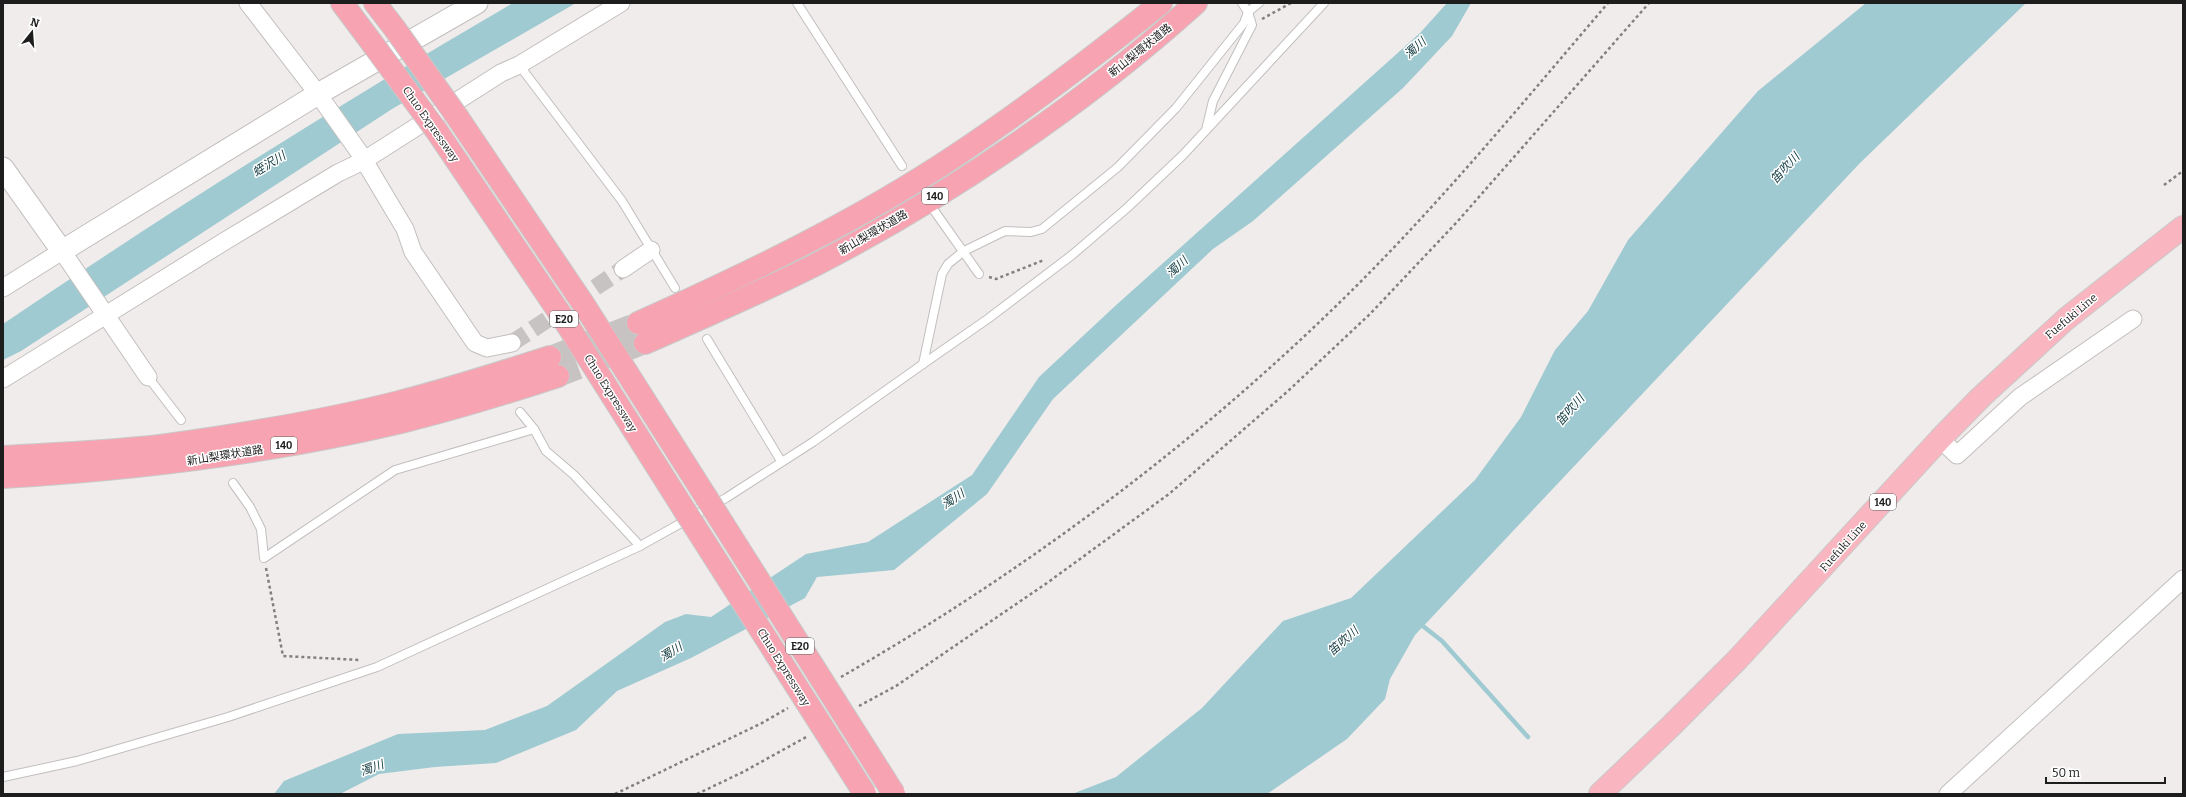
<svg xmlns="http://www.w3.org/2000/svg" width="2186" height="797" font-family="Bitter,'Noto Sans JP',serif">
<style>
.water{fill:#9fcad1}
.lines{fill:none;stroke-linecap:round;stroke-linejoin:round}
.stream{stroke:#9fcad1;stroke-width:4.5}
.minor-tunnel{stroke:#c6c3c2;stroke-width:17;stroke-dasharray:17 8;stroke-linecap:butt}
.motorway-tunnel{stroke:#c6c3c2;stroke-width:22;stroke-dasharray:22 11;stroke-linecap:butt}
.service-casing{stroke:#c2bfbe;stroke-width:10}
.minor-casing{stroke:#c2bfbe;stroke-width:19}
.tertiary-casing{stroke:#c2bfbe;stroke-width:23}
.trunk-casing{stroke:#c9c9c9;stroke-width:24}
.motorway-casing{stroke:#c9c9c9;stroke-width:24}
.path{stroke:#827f7f;stroke-width:2.5;stroke-dasharray:3 3;stroke-linecap:butt}
.service{stroke:#fff;stroke-width:8}
.minor{stroke:#fff;stroke-width:17}
.tertiary{stroke:#fff;stroke-width:21}
.trunk{stroke:#fab6c0;stroke-width:22}
.motorway{stroke:#f8a3b1;stroke-width:22}
.motorway-bridge-casing{stroke:#c9c9c9;stroke-width:24;stroke-linecap:butt}
.motorway-bridge{stroke:#f8a3b1;stroke-width:22}
.labels{text-anchor:middle;stroke-width:3;stroke-linejoin:round;paint-order:stroke}
.shield{fill:#fff;stroke:#626161;stroke-width:1}
.shield-label{font-size:10px;font-weight:bold;fill:#1e1d1d}
.street-label{font-size:11px;fill:#1e1d1d;stroke:#fff}
.water-label{font-size:12px;font-style:italic;fill:#133c42;stroke:#fff}
</style>
<rect width="100%" height="100%" fill="#f0eceb"/>
<g class="water">
<path d="M513,3H576L392,109L21,351L3,360V324C170,211 339,104 513,3Z"/>
<path d="M1447,3H1471L1452,36L1403,88L1253,221L1213,249L1053,399L987,494L894,570L817,577L805,598L691,658L617,691L576,730L496,763L435,767L379,774L340,794H274L284,781L398,734L485,730L547,706L665,622L686,614L711,617L806,554L868,542L972,475L1039,377L1114,307L1420,33Z"/>
<path d="M1866,3H2026L1860,163L1415,635L1390,679L1385,699L1347,739L1267,794H1072L1116,777L1202,708L1283,621L1351,598L1475,480L1521,417L1555,350L1588,311L1628,240L1758,91Z"/>
</g>
<g class="lines">
<path class="stream" d="M1419,623L1442,641L1528,737"/>
<path class="minor-tunnel" d="M512,343L623,269"/>
<g class="motorway-tunnel">
<path d="M550,357L638,323"/>
<path d="M558,376L645,343"/>
</g>
<g class="service-casing">
<g id="service">
<path d="M797,3L902,166"/>
<path d="M519,65L622,201L675,288"/>
<path d="M1206,130L1213,101L1252,25L1248,12L1242,3"/>
<path d="M933,209L979,274"/>
<path d="M707,339L781,461"/>
<path d="M923,364L942,274L948,264L964,251L1005,231L1031,232L1042,229L1118,167L1176,108L1244,23L1248,12L1259,3"/>
<path d="M148,377L181,420"/>
<path d="M520,412L534,429L546,451L574,475L640,546"/>
<path d="M233,483L250,507L261,529L264,558L395,470L534,429"/>
<path d="M3,777L77,761L228,717L377,667L640,546L726,498L813,442L923,364L989,318L1072,255L1127,208L1183,155L1324,3"/>
</g>
</g>
<g class="minor-casing">
<g id="minor">
<path d="M248,3L318,94L359,152L405,229L413,252L475,343L487,348L512,343"/>
<path d="M623,269L651,250"/>
<path d="M3,288L62,251L148,377"/>
<path d="M3,379L225,241L338,173L363,161L501,73L519,65L621,3"/>
<path d="M1940,439L1957,455L2020,397L2133,319"/>
<path d="M1948,794L2183,579"/>
</g>
</g>
<g class="tertiary-casing">
<path id="tertiary" d="M3,168L62,251L318,94L477,3"/>
</g>
<g class="trunk-casing">
<path id="trunk" d="M1600,794L1670,727L1737,660L1940,439L1981,397L2066,319L2183,227"/>
</g>
<g class="motorway-casing">
<g id="motorway">
<path d="M342,3L372,43"/>
<path d="M375,3L395,29"/>
<path d="M458,118L584,305L706,497"/>
<path d="M436,130L563,318L685,511"/>
<path d="M638,323C747,274 858,221 958,154C1028,107 1095,56 1161,3"/>
<path d="M645,343C702,318 759,293 815,265C947,197 1085,103 1196,3"/>
<path d="M3,457C55,454 108,452 160,446C240,435 321,422 399,402C450,389 500,373 550,357"/>
<path d="M3,477C137,469 270,453 401,422C454,409 506,393 558,376"/>
</g>
</g>
<g class="path">
<path d="M1262,19L1291,3"/>
<path d="M2164,185L2183,171"/>
<path d="M989,277L996,279L1044,260"/>
<path d="M266,568L283,656L360,660"/>
<path d="M841,677C1020,574 1188,450 1336,306C1433,212 1520,106 1608,3"/>
<path d="M859,706L896,686L1047,583L1169,494L1288,391L1370,314L1457,222L1649,3"/>
<path d="M615,794L762,723L788,708"/>
<path d="M697,794L743,772L808,736"/>
</g>
<use href="#service" class="service"/>
<use href="#minor" class="minor"/>
<use href="#tertiary" class="tertiary"/>
<use href="#trunk" class="trunk"/>
<use href="#motorway" class="motorway"/>
<g class="motorway-bridge-casing">
<g id="motorway-bridge">
<path d="M395,29L458,118"/>
<path d="M372,43L436,130"/>
<path d="M706,497L894,794"/>
<path d="M685,511L865,794"/>
</g>
</g>
<use href="#motorway-bridge" class="motorway-bridge"/>
</g>
<g class="labels">
<g class="shield">
<rect x="922" y="188" width="26" height="16" rx="3"/>
<rect x="550" y="311" width="28" height="16" rx="3"/>
<rect x="271" y="437" width="26" height="16" rx="3"/>
<rect x="1870" y="494" width="26" height="16" rx="3"/>
<rect x="786" y="638" width="28" height="16" rx="3"/>
</g>
<g class="shield-label">
<text x="935" y="200">140</text>
<text x="564" y="323">E20</text>
<text x="284" y="449">140</text>
<text x="1883" y="506">140</text>
<text x="800" y="650">E20</text>
</g>
<g class="street-label">
<text transform="translate(1140 50) rotate(-39)" y="4">新山梨環状道路</text>
<text transform="translate(431 124) rotate(55)" y="4">Chuo Expressway</text>
<text transform="translate(873 232) rotate(-30)" y="4">新山梨環状道路</text>
<text transform="translate(2071 316) rotate(-40)" y="4">Fuefuki Line</text>
<text transform="translate(611 393) rotate(58)" y="4">Chuo Expressway</text>
<text transform="translate(225 455) rotate(-9)" y="4">新山梨環状道路</text>
<text transform="translate(1843 546) rotate(-48)" y="4">Fuefuki Line</text>
<text transform="translate(784 667) rotate(58)" y="4">Chuo Expressway</text>
</g>
<g class="water-label">
<text transform="translate(1415 48) rotate(-42)" y="4">濁川</text>
<text transform="translate(269 164) rotate(-32)" y="4">蛭沢川</text>
<text transform="translate(1785 168) rotate(-47)" y="4">笛吹川</text>
<text transform="translate(1177 267) rotate(-43)" y="4">濁川</text>
<text transform="translate(1570 410) rotate(-49)" y="4">笛吹川</text>
<text transform="translate(953 499) rotate(-33)" y="4">濁川</text>
<text transform="translate(1343 641) rotate(-42)" y="4">笛吹川</text>
<text transform="translate(671 652) rotate(-32)" y="4">濁川</text>
<text transform="translate(372 768) rotate(-20)" y="4">濁川</text>
</g>
</g>
<rect width="2186" height="797" fill="none" stroke="#1e1d1d" stroke-width="8"/>
<g transform="translate(32 32) rotate(17)" stroke="#ffffff" stroke-width="3" paint-order="stroke">
<path d="M0-3L7 15L0 10L-7 15Z" fill="#1e1d1d"/>
<text y="-6" font-size="11" font-weight="bold" text-anchor="middle" fill="#1e1d1d">N</text>
</g>
<path d="M2046 777v6h119v-6" fill="none" stroke="#1e1d1d" stroke-width="2"/>
<text x="2052" y="777" font-size="12" fill="#1e1d1d" stroke="#ffffff" stroke-width="3" paint-order="stroke">50 m</text>
</svg>
